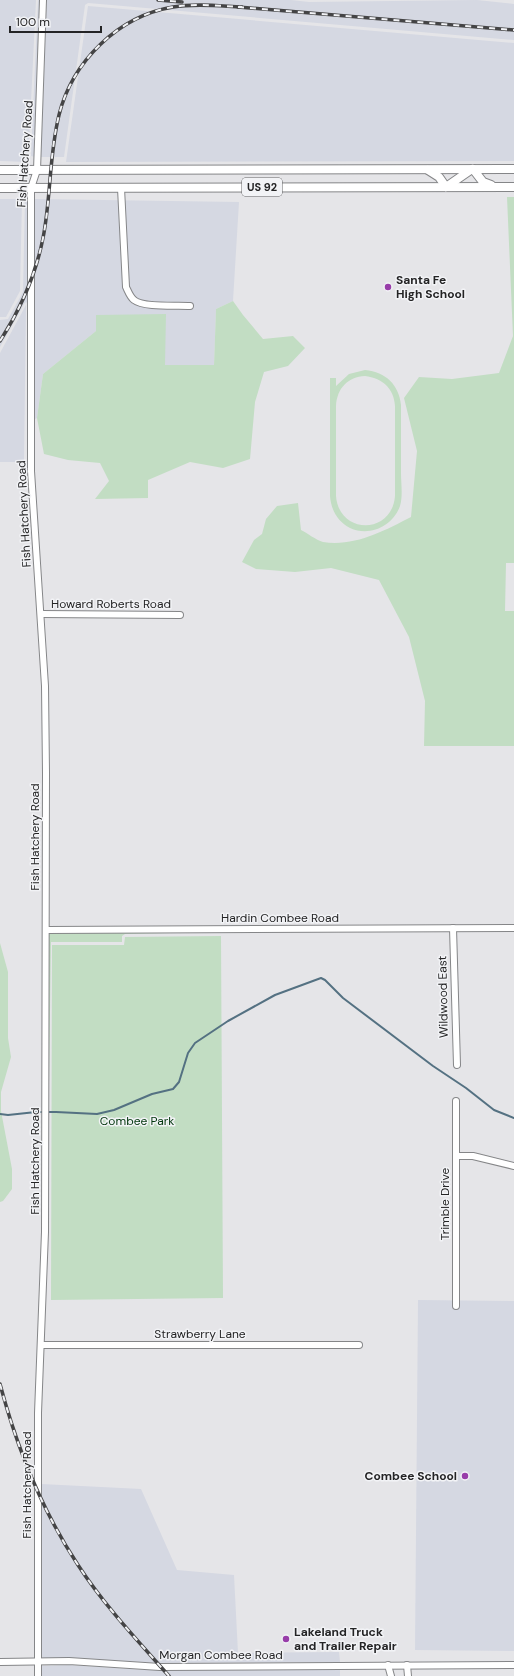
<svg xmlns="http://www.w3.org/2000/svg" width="514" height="1676" font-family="'DM Sans',sans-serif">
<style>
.built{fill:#d5d8e2}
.green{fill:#c2ddc3;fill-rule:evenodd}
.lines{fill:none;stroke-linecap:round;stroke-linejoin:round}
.stream{stroke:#547182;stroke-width:2}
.minor-casing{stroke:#858688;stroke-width:8}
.major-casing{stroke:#858688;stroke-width:10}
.minor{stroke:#fff;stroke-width:6}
.major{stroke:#fff;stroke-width:8}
.rail-casing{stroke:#444445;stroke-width:3.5}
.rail{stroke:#f2f3f6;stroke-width:2;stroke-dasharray:6;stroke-linecap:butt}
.poi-dot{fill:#983da9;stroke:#f2f3f6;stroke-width:1.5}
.labels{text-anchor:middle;stroke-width:3;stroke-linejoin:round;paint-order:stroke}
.shield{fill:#f2f3f6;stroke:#626264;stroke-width:1}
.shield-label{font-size:11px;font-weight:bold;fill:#242425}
.street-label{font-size:12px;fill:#242425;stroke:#f2f3f6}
.poi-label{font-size:12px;font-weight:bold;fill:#242425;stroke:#f2f3f6;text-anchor:start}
.park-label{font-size:12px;fill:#00360c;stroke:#f2f3f6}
</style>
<rect width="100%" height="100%" fill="#e5e5e8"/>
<g class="built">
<path d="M0,0H36L28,162L0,161Z"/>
<path d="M38,0H40L35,157L31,156Z"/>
<path d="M47,0H291L309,2L477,0L514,4V40L88,3L85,5L64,157H41Z"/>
<path d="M88,6L514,43V161L66,162Z"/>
<path d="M0,199H22L20,291L6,317H0Z"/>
<path d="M25,199H28V304L26,302L24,304L0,347V320L8,319L23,292Z"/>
<path d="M35,199L239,202L233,301L216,309L214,365H165L96,315V331L43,374L37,418L35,419Z"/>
<path d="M26,305L24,462H0V353Z"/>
<path d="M418,1300L514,1301V1651L415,1650Z"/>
<path d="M41,1484L141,1489L177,1570L234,1575L238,1653L339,1652L340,1662L159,1663L69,1658H41Z"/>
<path d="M69,1665L144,1670L340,1669V1676H41V1666Z"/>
</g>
<g class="green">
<path d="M507,197H514V563H506L505,611H514V746H424L425,701L409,637L379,580L331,568L295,572L256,569L242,562L254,540L262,534L266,519L277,506L298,503L301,530C307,533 316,540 323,542C354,547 384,531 411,517L417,451L404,398L419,377L452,379L499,373L513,336Z"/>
<path d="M233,301L243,315L263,339L293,336L305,348L288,366L264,372L255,402L250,459L223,468L190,462L148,480V498L95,499L109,481L100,463L68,460L44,454L37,418L43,374L96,331V315L166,314L165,365H214L216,309Z"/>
<path d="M365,370C386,372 399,385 401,405C401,428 401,450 401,473C401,483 403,496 400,506C393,526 370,537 350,528C338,522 331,510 330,496V378H336V386L349,374ZM365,376C382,378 394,388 395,406V496C392,535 339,535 336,496V406C337,388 348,377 365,376Z"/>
<path d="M218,932L125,934L122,936V942H51L49,1084V933Z"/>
<path d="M221,936L223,1298L51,1300L52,945H124L125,937Z"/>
<path d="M0,943L8,972V1038L11,1057L1,1092V1111L12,1169V1189L3,1201L0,1202Z"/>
</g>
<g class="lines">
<path class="stream" d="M0,1114L8,1115L36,1112H56L97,1114L114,1110L152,1094L173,1089L179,1082L188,1053L195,1043L228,1021L275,995L321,978L325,980L343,998L433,1066L466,1088L494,1110L514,1118"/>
<g class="minor-casing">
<g id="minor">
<path d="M121,188L126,287C128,291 130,297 134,300C144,308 177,305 190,306"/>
<path d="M41,614L180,615"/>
<path d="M453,928L457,1065"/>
<path d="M46,930L514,928"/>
<path d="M456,1101V1306"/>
<path d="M457,1156H473L514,1166"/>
<path d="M41,1345H359"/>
<path d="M0,1662L69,1661L160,1667L514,1665"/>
<path d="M388,1665L391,1676"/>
<path d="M407,1665L408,1676"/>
<path d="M38,1676V1413L45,1232L46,773L45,686L31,471V188L37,170L43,0"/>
</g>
</g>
<g class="major-casing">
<g id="major">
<path d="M473,169L483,182L491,185"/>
<path d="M0,170L514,169"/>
<path d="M428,170L439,177L446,187"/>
<path d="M446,187L472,169"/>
<path d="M0,188L514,187"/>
</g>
</g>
<use href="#minor" class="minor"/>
<use href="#major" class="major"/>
<g class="rail-casing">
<g id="rail">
<path d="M158,0L182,2"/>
<path d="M238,7L514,30"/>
<path d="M0,341C20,310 36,274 43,238C51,198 49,155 59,115C72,62 118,16 173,7C196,3 220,6 242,7"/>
<path d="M0,1384C17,1448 41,1509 78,1565C104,1605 137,1640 169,1676"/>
</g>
</g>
<use href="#rail" class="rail"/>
</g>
<g class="poi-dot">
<circle cx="388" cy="287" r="4"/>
<circle cx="465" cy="1476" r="4"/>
<circle cx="286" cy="1639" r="4"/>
</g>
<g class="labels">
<rect class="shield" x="242" y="178" width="40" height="18" rx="3"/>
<g class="shield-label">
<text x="262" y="191">US 92</text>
</g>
<g class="street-label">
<text transform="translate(25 154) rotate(-86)" y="4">Fish Hatchery Road</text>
<text transform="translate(24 514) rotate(-93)" y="4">Fish Hatchery Road</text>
<text x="111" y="608">Howard Roberts Road</text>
<text transform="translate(35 837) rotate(-90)" y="4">Fish Hatchery Road</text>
<text x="280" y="922">Hardin Combee Road</text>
<text transform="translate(443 997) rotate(-91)" y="4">Wildwood East</text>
<text transform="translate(35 1161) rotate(-90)" y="4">Fish Hatchery Road</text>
<text transform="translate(445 1204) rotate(-90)" y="4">Trimble Drive</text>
<text x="200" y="1338">Strawberry Lane</text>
<text transform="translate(27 1485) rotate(-90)" y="4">Fish Hatchery Road</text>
<text x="221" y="1659">Morgan Combee Road</text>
</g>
<g class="poi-label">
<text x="396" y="284">Santa Fe<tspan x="396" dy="14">High School</tspan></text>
<text x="457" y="1480" text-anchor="end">Combee School</text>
<text x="294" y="1636">Lakeland Truck<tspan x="294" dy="14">and Trailer Repair</tspan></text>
</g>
<g class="park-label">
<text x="137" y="1125">Combee Park</text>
</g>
</g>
<path d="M10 26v6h91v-6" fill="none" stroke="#242425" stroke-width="2"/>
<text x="16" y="26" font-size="12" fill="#242425" stroke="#f2f3f6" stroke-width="3" paint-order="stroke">100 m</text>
</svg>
